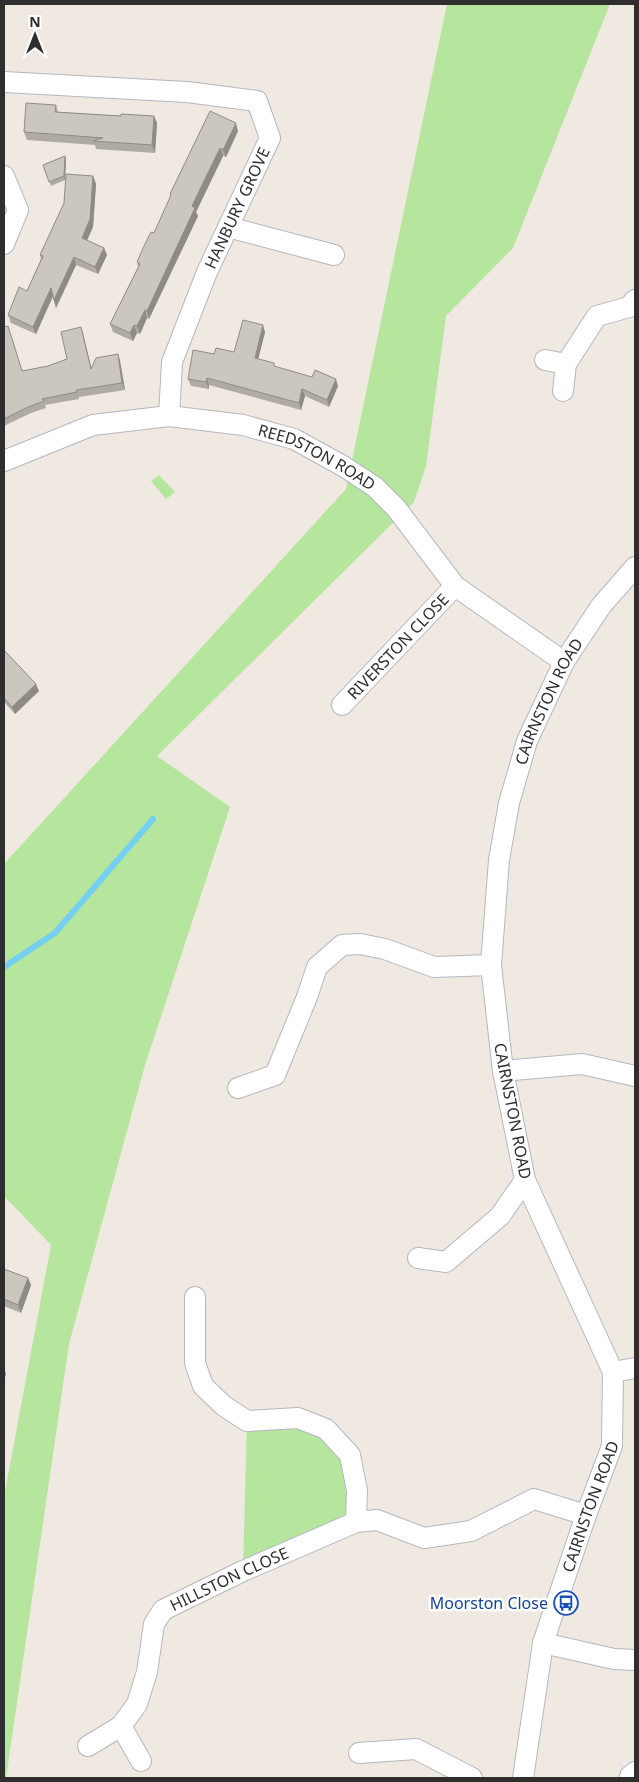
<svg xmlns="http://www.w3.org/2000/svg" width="639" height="1782" font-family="'Noto Sans',sans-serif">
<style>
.green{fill:#b6e59e}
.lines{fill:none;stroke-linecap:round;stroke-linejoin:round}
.stream{stroke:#75cff0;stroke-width:6}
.street-casing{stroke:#b4b7c1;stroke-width:22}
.street{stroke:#fff;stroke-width:20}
.wall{fill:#afaba4}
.shaded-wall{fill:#8e8b86}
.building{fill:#cbc7bf;stroke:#8e8b86}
.labels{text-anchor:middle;stroke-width:5;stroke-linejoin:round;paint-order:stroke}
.street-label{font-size:16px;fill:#2e2e2e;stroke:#fff}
.transit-label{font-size:16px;fill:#164399;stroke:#fff;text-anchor:end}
</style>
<rect width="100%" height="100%" fill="#efe9e1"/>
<g class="green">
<path d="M447,4H610L513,248L446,316L426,466L414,502L157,756L230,807L145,1065L69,1344L6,1778H4V1497L51,1245L4,1196V864L346,489Z"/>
<path d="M159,475L175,492L166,499L151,481Z"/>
<path d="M298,1418L350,1455L356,1522L243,1571L247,1421Z"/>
</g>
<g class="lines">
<path class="stream" d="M4,967L55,933L153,819"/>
<g class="street-casing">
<g id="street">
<path d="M4,82L187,92L257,101L270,138L207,272L172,362L169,416"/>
<path d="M4,176L18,210L4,244"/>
<path d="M228,227L334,255"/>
<path d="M545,360L566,364"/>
<path d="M563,391L566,364L597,316L629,307L635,300"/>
<path id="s1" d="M4,461L93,425L169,416L243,425L294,439L343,466L375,487L396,508L455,586L564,662"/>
<path id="s2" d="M342,705L455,586"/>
<path d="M503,1071L582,1064L635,1076"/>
<path d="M238,1088L275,1075L307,997L317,967L342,945L360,944L385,949L434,967L491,965"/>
<path d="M418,1258L446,1262L500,1216L525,1180"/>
<path d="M195,1297V1363L203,1386L224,1406L247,1421L298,1418L326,1429L350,1455L357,1491L356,1522"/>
<path d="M613,1372L635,1368"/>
<path d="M543,1643L614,1659L635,1660"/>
<path id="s3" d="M121,1726L137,1704L147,1672L154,1624L163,1610L243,1571L356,1522L377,1520L424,1538L471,1531L534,1499L586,1515"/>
<path d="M88,1746L121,1726L141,1761"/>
<path d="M359,1753L416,1749L472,1778"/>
<path d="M630,1776L635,1772"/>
<path id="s4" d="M523,1778L543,1643L586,1515L612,1446L613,1372L525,1180L503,1071L491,965L499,860L509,803L527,741L564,662L601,606L635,567"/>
</g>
</g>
<use href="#street" class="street"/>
</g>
<g class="wall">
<path d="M56,105L58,112L121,116H154L157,123L155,153L96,149L95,145L27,140L24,132Z"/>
<path d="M238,131L226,157L223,156L196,212L198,216L149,319L147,318L140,334L137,333L133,341L113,332L110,324L138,267L137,262L154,233L171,196L170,194Z"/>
<path d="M65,156L66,160L65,180L51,186L43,165Z"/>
<path d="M93,176L96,184L93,227L87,240L104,248L107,255L98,274L76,265L56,308L53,297L36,334L11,323L8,315L27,291L41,259L40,255Z"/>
<path d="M8,326L22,371L48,366L67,359L81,327L83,334L91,367L118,354L120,361L125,390L79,397V399L45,405L46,408L31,413L4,426V327Z"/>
<path d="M265,332L258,359L276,367L338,386L329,407L305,396L301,410L209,385V389L191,386L188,379L214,354L234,352Z"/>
<path d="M4,650L39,691L15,714L4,702Z"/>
<path d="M4,1269L28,1278L31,1285L21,1313L4,1306Z"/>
</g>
<g class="shaded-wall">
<path d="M154,116L157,123L155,153L152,145Z"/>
<path d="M236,123L238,131L226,157L223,150Z"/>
<path d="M220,148L223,156L196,212L198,216L149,319L147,311L192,206Z"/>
<path d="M65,156L66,160L65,180L64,176Z"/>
<path d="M93,176L96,184L93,227L85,245L82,238Z"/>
<path d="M104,248L107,255L98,274L95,267Z"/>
<path d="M74,257L76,265L56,308L54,300Z"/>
<path d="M51,288L53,295L36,334L33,327Z"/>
<path d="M145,310L147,318L140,334L137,326Z"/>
<path d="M134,325L137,333L133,341L130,333Z"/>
<path d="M263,325L265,332L257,364L255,358Z"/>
<path d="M81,327L83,334L93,375L91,369Z"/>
<path d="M118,354L120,361L125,390L122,383Z"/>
<path d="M207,378L209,385V389L206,382Z"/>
<path d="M336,379L338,386L329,407L327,400Z"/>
<path d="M302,389L305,396L301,410L299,403Z"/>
<path d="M36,684L39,691L15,714L12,707Z"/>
<path d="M28,1278L31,1285L21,1313L18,1305Z"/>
<path d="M4,1367L6,1374L4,1381Z"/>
</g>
<g class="building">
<path d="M26,103L56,105L55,112L121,116V114L154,116L152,145L93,141L103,138L24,132Z"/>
<path d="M210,111L236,123L223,150L220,148L192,206L195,208L147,311L145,310L137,326L134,325L130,333L110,324L140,264L137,262L144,246L151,232L154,233L171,195L170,194Z"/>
<path d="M65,156L64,176L49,182L43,165Z"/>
<path d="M66,174L93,176L90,219L82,238L104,248L95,267L74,257L54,300L51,288L33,327L8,315L19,287L27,291L43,256L40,255L64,203Z"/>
<path d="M243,320L263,325L255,358L274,363V366L312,377L315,370L336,379L327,400L302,389L299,403L207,378L206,382L188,379L193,350L214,354L216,348L234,352Z"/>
<path d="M8,326L22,371L48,366L67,359L61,332L81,327L91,369L96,358L118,354L122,383L76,390L77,392L42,399L44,401L28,407L4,419V327Z"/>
<path d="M4,650L36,684L12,707L4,698Z"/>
<path d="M4,1269L28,1278L18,1305L4,1299Z"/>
</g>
<defs>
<g id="bus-ring" transform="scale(1.25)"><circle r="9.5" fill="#fff" stroke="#1a4fb4" stroke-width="1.5"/><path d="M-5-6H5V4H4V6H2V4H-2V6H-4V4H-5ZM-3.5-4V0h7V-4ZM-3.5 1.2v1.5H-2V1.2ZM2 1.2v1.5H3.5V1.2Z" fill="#1a4fb4"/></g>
</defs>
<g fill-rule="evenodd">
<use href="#bus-ring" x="566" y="1603"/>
</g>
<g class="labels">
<g class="street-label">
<text transform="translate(237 208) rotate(-65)" y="6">HANBURY GROVE</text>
<text dy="6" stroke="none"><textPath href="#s1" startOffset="328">REEDSTON ROAD</textPath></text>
<text dy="6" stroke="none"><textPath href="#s2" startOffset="81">RIVERSTON CLOSE</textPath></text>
<text dy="6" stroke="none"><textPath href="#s4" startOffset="1121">CAIRNSTON ROAD</textPath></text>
<text transform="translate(513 1111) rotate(79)" y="6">CAIRNSTON ROAD</text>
<text dy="6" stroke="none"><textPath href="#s4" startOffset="281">CAIRNSTON ROAD</textPath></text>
<text dy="6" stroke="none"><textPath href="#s3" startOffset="199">HILLSTON CLOSE</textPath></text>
</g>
<g class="transit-label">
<text x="548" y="1609">Moorston Close</text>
</g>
</g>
<rect width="639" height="1782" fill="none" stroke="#2e2e2e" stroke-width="10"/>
<g transform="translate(35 35)" stroke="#ffffff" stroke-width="4" paint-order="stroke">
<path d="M0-4L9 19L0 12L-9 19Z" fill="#2e2e2e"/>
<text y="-8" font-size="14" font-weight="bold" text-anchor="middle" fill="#2e2e2e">N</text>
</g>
</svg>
